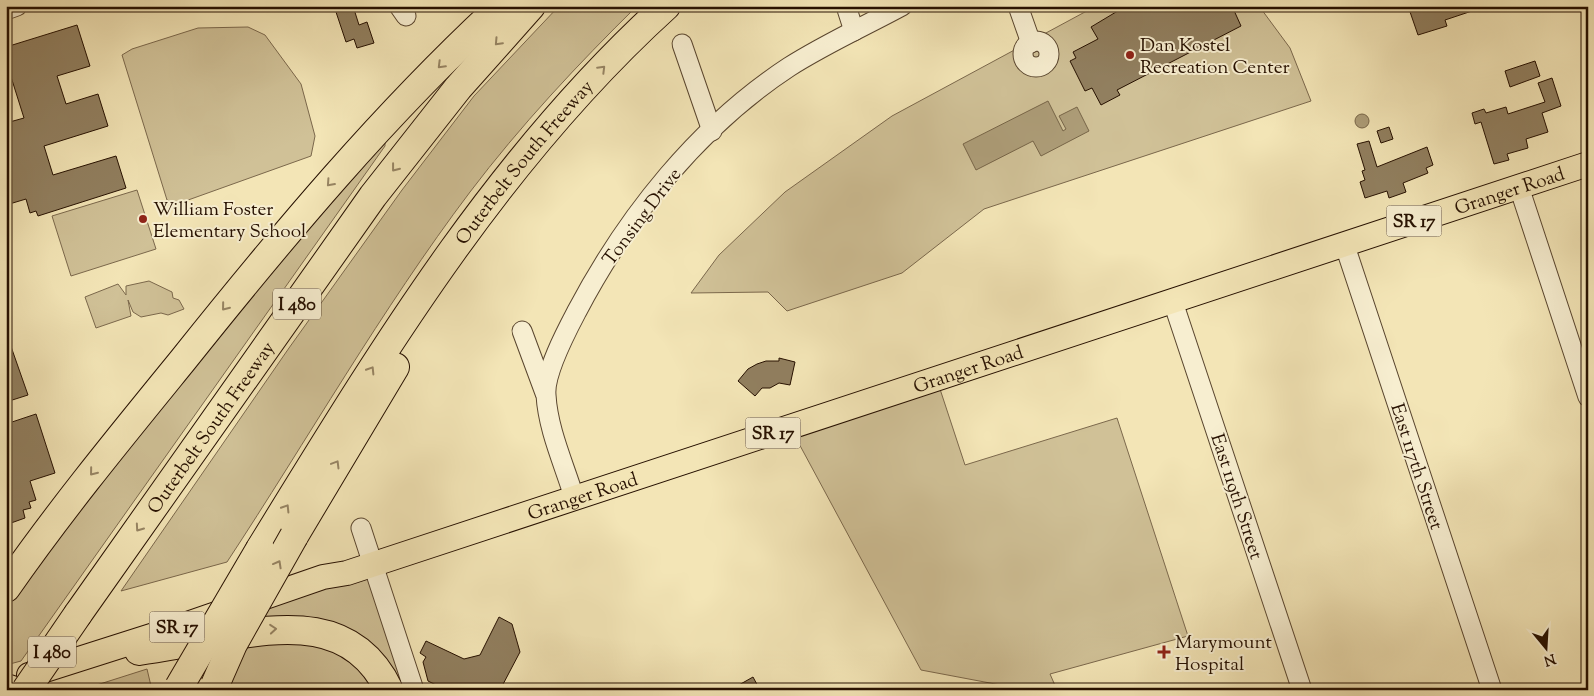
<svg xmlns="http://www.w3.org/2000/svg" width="1594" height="696" font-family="'Sorts Mill Goudy',serif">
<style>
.green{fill:#d0c197;stroke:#7b684c}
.water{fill:#ad9d78;stroke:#776548}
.building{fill:#917f5f;stroke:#261000}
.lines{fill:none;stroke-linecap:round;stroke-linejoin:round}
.minor-casing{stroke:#59452e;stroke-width:21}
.major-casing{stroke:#261000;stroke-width:26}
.highway-casing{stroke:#261000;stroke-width:30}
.minor{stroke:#f7eed0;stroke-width:19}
.major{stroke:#f3e5b6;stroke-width:24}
.highway{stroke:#f3e5b6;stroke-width:28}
.highway-bridge-casing{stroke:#261000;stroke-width:30;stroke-linecap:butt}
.highway-bridge{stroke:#f3e5b6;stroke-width:28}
.oneway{stroke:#978564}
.poi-dot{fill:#8f2418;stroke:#f7eed0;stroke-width:2}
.labels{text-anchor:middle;stroke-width:4;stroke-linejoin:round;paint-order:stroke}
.shield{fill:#f7eed0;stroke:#65533e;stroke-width:1}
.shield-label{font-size:18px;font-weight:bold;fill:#261000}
.poi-label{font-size:19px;fill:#261000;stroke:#f7eed0;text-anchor:start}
.street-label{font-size:19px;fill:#261000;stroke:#f7eed0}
</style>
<rect width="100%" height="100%" fill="#f3e5b6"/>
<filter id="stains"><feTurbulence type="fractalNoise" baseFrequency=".004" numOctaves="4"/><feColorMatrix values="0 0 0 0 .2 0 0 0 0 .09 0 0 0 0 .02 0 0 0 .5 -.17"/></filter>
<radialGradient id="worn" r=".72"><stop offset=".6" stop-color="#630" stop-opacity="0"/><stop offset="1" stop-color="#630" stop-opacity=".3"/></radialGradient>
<g class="green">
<path d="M559,6H637C578,64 520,126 470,192C381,310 308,439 227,562L121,591L289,348L402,190L474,96Z"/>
<path d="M1096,6H1259L1290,48L1311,101L984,209L902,273L787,311L768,292L691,293L719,255L785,192L892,116Z"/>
<path d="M248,27L265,35L301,84L315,136L311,156L177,204L167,200L122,55L132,49L198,28Z"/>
<path d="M385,142V146L21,661L6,665V599L193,359Z"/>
<path d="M137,190L156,249L71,276L52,216Z"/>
<path d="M149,281L172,292L173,298L179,300L184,309L168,315L161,313L141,317L133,312L128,300L131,316L96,328L85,297L118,284L126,295V286Z"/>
<path d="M937,380L965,465L1117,418L1188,636L1050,674L1057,690H1027L921,670L790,427Z"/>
<path d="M373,565L414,690H208L260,596Z"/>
<path d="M147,669L151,686L154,687L153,690H81Z"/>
</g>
<g class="water">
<path d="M1048,101L1063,131L1066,129L1059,116L1077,107L1089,131L1041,156L1033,141L976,170L963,144Z"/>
<circle cx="1362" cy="121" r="7"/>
</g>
<g class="building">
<path d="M334,6H353L359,25L367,22L374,43L357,48L354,39L346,42Z"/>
<path d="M1126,6H1232L1241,26L1117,90L1120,95L1101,105L1092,88L1085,91L1070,61L1076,58L1073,52L1098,39L1091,27Z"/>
<path d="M1408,6H1481V8L1445,20L1447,26L1418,35Z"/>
<path d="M77,25L90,66L57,76L66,104L98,94L108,126L44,146L53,175L116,156L126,188L38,216L36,211L30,213L26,199L6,205V123L24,118L6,61V47Z"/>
<path d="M1535,61L1540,76L1510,87L1505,71Z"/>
<path d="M1552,78L1561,106L1542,113L1548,132L1526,139L1528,148L1507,154L1509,160L1494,164L1481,122L1475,124L1472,113L1484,109L1486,113L1506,107L1508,114L1545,102L1538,83Z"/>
<path d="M1389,127L1393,139L1381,143L1377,131Z"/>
<path d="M1369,141L1377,167L1427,147L1433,165L1426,168L1428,173L1403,183L1406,192L1389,198L1387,191L1365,198L1360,182L1365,180L1362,171L1365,170L1357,144Z"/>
<path d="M8,338L28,395L6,402V339Z"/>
<path d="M779,358L795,362L790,385L779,383L770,388H762L755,396L738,381L748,369L757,364L766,361H779Z"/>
<path d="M36,414L55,473L30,481L36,500L29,502L31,508L23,510L25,518L11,523L6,507L10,505L6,494V424Z"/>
<path d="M499,617L512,624L520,652L500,690H446L428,681L423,662L426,657L420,653L426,641L464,659L480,655Z"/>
<path d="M753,677L760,690H730Z"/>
</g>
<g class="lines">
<g class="minor-casing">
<g id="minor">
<path d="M399,6L406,16"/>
<path d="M846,6L854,31"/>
<path d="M1018,6L1031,43"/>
<path d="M6,10L17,6"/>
<circle cx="1036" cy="54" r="13"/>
<path d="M682,44L712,131"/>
<path d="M1519,187L1588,397"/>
<path d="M1344,243L1492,690"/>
<path d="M1173,302L1302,690"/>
<path d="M522,331L545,393"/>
<path d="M574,497C564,464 548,430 546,395C544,373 567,330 577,311C627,216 699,126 789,67C825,44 865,26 902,6"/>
<path d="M361,528L414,690"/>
</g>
</g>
<g class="major-casing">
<g id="major">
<path id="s1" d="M29,675L164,632L323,577L347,573L1588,164"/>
</g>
</g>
<g class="highway-casing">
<g id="highway">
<path d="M294,536L395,367"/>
<path id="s2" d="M260,549C379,356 496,160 666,6"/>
<path d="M6,588C61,509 122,435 183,360C282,236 384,114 501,6"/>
<path id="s3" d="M78,614L373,196L458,88L531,6"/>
<path d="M139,651C165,647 192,642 218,638C284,626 354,617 389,690"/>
<path d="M6,688L12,690"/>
</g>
</g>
<use href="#minor" class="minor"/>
<use href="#major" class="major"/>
<use href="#highway" class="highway"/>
<g class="highway-bridge-casing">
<g id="highway-bridge">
<path d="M215,685L233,644L294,536"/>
<path d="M179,687L260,549"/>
<path d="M26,690L78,614"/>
</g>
</g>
<use href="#highway-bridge" class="highway-bridge"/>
</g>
<defs><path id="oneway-chevron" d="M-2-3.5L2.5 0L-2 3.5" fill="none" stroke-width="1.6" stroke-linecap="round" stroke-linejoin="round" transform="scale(1.25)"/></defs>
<g class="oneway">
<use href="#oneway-chevron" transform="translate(498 42) rotate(133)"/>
<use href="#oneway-chevron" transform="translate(441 65) rotate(135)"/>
<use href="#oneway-chevron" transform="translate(602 69) rotate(-45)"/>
<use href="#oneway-chevron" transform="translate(395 168) rotate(128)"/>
<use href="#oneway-chevron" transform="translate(330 183) rotate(132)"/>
<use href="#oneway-chevron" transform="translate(225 307) rotate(129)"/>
<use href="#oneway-chevron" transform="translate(371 370) rotate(-58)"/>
<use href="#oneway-chevron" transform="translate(336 464) rotate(-59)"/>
<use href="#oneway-chevron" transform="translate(93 472) rotate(129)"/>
<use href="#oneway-chevron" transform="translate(286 508) rotate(-58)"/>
<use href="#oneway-chevron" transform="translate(139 528) rotate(125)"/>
<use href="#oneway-chevron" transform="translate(278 564) rotate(-61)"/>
<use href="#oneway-chevron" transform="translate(273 629) rotate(-5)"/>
</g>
<g class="poi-dot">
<circle cx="1130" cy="55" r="5"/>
<circle cx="143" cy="219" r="5"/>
<path d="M1161.5 644.5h5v5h5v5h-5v5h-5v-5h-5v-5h5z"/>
</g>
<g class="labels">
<g class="shield">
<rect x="1386.5" y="205.5" width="55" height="31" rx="4"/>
<rect x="273" y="288.5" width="48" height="31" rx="4"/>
<rect x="745.5" y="417.5" width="55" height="31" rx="4"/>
<rect x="149.5" y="611.5" width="55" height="31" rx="4"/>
<rect x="28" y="636.5" width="48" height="31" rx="4"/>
</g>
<g class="shield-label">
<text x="1414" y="227">SR 17</text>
<text x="297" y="310">I 480</text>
<text x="773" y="439">SR 17</text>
<text x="177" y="633">SR 17</text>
<text x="52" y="658">I 480</text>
</g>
<g class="poi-label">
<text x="1140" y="51">Dan Kostel<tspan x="1140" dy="22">Recreation Center</tspan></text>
<text x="153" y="215">William Foster<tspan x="153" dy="22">Elementary School</tspan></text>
<text x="1175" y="648">Marymount<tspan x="1175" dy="22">Hospital</tspan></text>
</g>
<g class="street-label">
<text dy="7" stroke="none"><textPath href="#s2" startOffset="469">Outerbelt South Freeway</textPath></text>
<text dy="7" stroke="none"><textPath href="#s1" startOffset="1558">Granger Road</textPath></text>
<text transform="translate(641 216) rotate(-53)" y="7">Tonsing Drive</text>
<text dy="7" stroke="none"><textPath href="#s1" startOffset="988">Granger Road</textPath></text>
<text dy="7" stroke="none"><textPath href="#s3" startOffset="229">Outerbelt South Freeway</textPath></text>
<text transform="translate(1418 466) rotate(72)" y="7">East 117th Street</text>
<text dy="7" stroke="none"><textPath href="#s1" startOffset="582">Granger Road</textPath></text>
<text transform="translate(1238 496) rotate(72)" y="7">East 119th Street</text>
</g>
</g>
<rect width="1594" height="696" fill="none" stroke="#f3e5b6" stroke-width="25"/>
<rect x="8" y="8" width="1579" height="681" fill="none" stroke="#261000" stroke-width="2.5"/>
<rect x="12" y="12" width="1569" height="671" fill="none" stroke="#261000"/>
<g transform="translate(1546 648) rotate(162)" stroke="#f7eed0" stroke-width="4" paint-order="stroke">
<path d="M0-4L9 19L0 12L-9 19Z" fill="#261000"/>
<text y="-8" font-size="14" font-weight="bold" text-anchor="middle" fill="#261000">N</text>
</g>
<rect width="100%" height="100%" filter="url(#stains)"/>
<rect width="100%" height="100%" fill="url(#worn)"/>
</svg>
